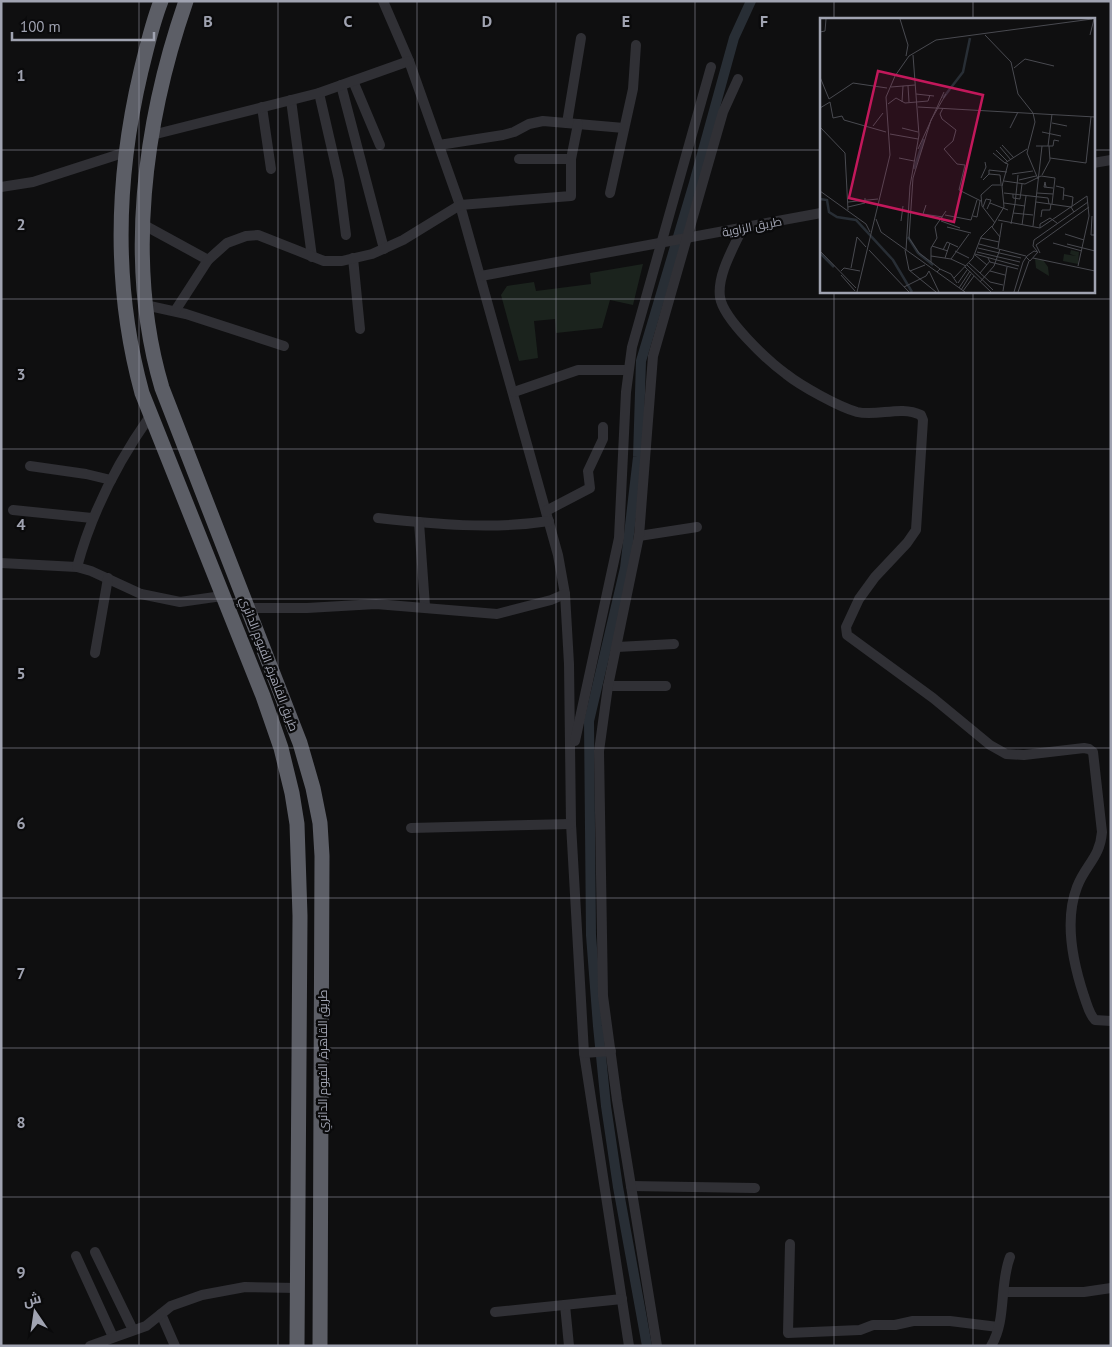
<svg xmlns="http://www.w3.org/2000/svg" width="1112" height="1347" font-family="'PT Sans',Cairo,sans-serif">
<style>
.green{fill:#1b231d}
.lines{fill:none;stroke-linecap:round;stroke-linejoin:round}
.canal{stroke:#282e35;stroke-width:10}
.minor{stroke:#303035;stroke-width:10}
.highway{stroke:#5c5e66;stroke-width:15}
.grid{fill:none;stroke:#a0a3b1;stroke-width:1;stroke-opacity:0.55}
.labels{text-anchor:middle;stroke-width:4.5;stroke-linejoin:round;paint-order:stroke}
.street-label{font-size:12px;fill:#a0a3b1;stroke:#0a0a0b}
.inset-river{fill:none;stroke:#282e35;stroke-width:2.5}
.inset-road{fill:none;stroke:#494a50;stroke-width:1}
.view{fill:#c2185b;fill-opacity:0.15;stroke:#c2185b;stroke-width:2.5}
.inset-edge{fill:none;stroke:#a0a3b1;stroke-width:2.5}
.grid-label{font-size:16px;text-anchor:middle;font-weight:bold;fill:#a0a3b1;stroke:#0a0a0b;stroke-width:4.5;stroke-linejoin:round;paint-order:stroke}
</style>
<rect width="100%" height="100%" fill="#0f0f10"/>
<path class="green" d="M643,264L633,305L610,300L602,328L556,333L555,319L534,321L538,358L519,361L501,295L507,286L534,282L536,291L591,284L590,273Z"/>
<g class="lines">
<path class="canal" d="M647,1346L618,1187L606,1106L598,1026L591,935L589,721L625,568L638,457L641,361L694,183L734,38L751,1"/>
<g class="minor">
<path d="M383,1L409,61L460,205L558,555L565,594L569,664L571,824L584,1053L629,1346"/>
<path d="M353,81L380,145"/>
<path d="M341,85L384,249"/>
<path d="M319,93L339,180L346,235"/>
<path d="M291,100L312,257"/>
<path d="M262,107L271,169"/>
<path d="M567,123L581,38"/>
<path d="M152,135L319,93L409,61"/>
<path d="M439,145L503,135L514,132L529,124L543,121L624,128"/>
<path d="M519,159H571"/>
<path d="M1093,163L1111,160"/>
<path d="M1,187L33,182L126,152"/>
<path d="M610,193L633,89L636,45"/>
<path d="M144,225L208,260"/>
<path d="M742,229C733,249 717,275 720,297C723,319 768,361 786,374C801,386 839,407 857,412C878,417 900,405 921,415L923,420L916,530L907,543L875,577L859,599L846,627L847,635L933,698L990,745L1006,754L1024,755L1084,748L1089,749L1093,752L1102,832C1100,858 1085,865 1077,887C1064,921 1073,963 1084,996C1087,1004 1089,1014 1095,1020L1111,1021"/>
<path d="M353,258L360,329"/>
<path d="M481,276L821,213"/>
<path d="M145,305L186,314L284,346"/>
<path d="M175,311L208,260L227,243L246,236L258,235L324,261H342L372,254L403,240L460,205L571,196V159L578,124"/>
<path d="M514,392L578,370H628"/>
<path d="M30,466L86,474L111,480"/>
<path d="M13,510L92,518"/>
<path d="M546,511L590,488L588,471L603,439V427"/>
<path d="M378,518C434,524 492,530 549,521"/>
<path d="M419,522L425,606"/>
<path d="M639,536L697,527"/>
<path d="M1,563L77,567L91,571L141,594L180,602L222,596"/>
<path d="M77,567C92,511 117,463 150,416"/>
<path d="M248,608H307L376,604L497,614L551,600L565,594"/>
<path d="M617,647L674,644"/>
<path d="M95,653L108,578"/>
<path d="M608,686H666"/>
<path d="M575,741L619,538L626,392L632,347L711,67"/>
<path d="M411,828L571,824"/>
<path d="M584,1053L611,1051"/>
<path d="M631,1186L755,1188"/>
<path d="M790,1244L788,1333L860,1330L873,1325H895L913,1321H950L998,1327"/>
<path d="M95,1252L133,1330"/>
<path d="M76,1256L113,1337"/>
<path d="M1004,1292H1084L1111,1288"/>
<path d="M565,1305L569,1346"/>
<path d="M495,1312L622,1299"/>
<path d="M161,1314L175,1346"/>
<path d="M90,1346L146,1326L171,1306L202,1295L245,1287L297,1288"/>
<path d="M657,1346L617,1100L603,996L599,751L608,686L639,536L653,356L723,112L738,79"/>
<path d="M991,1346C1007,1320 999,1285 1010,1257"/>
</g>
<g class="highway">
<path d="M161,1C152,24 147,47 141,71C116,177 113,287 142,393L263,696L281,748L292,793L297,824L300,916L297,1346"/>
<path d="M186,1C144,122 125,264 162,388L300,743L313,788L320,823L322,856L320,1346"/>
</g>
</g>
<path class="grid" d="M139,1V1346M278,1V1346M417,1V1346M556,1V1346M695,1V1346M834,1V19M973,1V19M1,150H821M1093,150H1111M834,291V1346M973,291V1346M1,299H1111M1,449H1111M1,599H1111M1,748H1111M1,898H1111M1,1048H1111M1,1197H1111"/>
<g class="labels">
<g class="street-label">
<text transform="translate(752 227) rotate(-11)" y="4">طريق الزاوية</text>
<text transform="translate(269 664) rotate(69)" y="4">طريق القاهرة, الفيوم الدائري</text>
<text transform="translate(323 1061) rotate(-90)" y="4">طريق القاهرة, الفيوم الدائري</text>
</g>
</g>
<g transform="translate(820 18)">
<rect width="275" height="275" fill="#0f0f10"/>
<path d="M251,232L259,234L258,246L243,243L244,236L256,238L250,236ZM215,241L223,242L228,249L229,258L216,250Z" fill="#1b231d"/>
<path class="inset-river" d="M123,80L143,54L150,20M94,151L104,121M0,181L7,182L9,194L17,199L36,202L73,242L92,274M88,219L98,235L113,247M0,235L14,249"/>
<path class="inset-road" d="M80,1L88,27L86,38M0,14L5,13L6,1M165,17L191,44L198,76L213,95L215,104L207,135L218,161M270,17L274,1M194,50L205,41L234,48M0,59L9,81L33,65L67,70M88,68L89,84M71,69L95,67M96,76L114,78M82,84L83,68M68,86L76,80L85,85L108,83L110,77M98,89L275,99M0,90L10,84L13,100L22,98L24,102L66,114M123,90L120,96L122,101L136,112L133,123L124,131L137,146L145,147L139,172L161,183M232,105L247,108M53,108L63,95M0,109L25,135L28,192M82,110L98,114M190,110L198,94M222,114L241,118M70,116L98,121M182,127L194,140M216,128H233L234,122L239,123M228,128L232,96M180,129L191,142M98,131L124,74M176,132L187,143M173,135L185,145M79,140L94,143M230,140L266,145L271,99M169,156V152L187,154M192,156L213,153M222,157L230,142L229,128M161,160L166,149L165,144M163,162L169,156L180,157L181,166M199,162L216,158M184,163L205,166L221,158L235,160L232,186M236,168L244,170L243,182M226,169L225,164L224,169L233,170M0,173L46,206L50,214M184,175L228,180L229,186M217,175L233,176M193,176V180L200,181L202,166M244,177L253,179L252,188M28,184L58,181M216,184L251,189L254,194M170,185L188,192M184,185L205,188M195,186L198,157M106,187L103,196L123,199M28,189L45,185V180M163,189L166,181L171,182L167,191M193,195L213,197M125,197L151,202L157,182M153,198L157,199L160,183M272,198L271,217H275M221,199L222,192H230L231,186M56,201L61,214L145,274M178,202L220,210L267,178L269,198L258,248M81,203L83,188M121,203L140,210M175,205L162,188L161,177L172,167H183M191,206L195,186M202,207L206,178M213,208L222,128M127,209L151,215M220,210V206L230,200L237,205M245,216L264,222M180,219L172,209L184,189L182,168L188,146L185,145L207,131M161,220L179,224M233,225L262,233M159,226L206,238M247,226L275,233M112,228L128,233M158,230L201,240M178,230L182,205M49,232L89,274M85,232L89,252L116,274M86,232L90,168L99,117L93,37M123,232L127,224L138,229M0,233L36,270M135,233L149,240M217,233L213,228L214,222L268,184M157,234L200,244M220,235L216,227L269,189M155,236L199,248M155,237L167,247M111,238L131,241L149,216M125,240L130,225M168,240L170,244L198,251M213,240L275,253M131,241L146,248M111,244L99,235L89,220L93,160L111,102L126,76M149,245L170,264L183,267M147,247L173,272M145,249L171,274M31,250L37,219L46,229M120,251L131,256L137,265M21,253L24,250L40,253M90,253L105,247M109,253L119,274M170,253L185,257M117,254L120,251L111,244V230L117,220L115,209L126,193M160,255L170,243M21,257L35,273M134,260L153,240L161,219L172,208M160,264L174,248L180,231M138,265L147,252M84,269L106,258L109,253M139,270L150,253M141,272L151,256M143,273L154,258M183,273L187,249M37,274L70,137L66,79L75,58L89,38L116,22L272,1M194,274L203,244L207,238L214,233L218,234L210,243L206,239M198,274L209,243"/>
<path class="view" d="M58,53L163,77L134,204L29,180Z"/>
<rect width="275" height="275" class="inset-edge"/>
</g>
<g class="grid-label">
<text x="208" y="27">B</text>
<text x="348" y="27">C</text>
<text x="487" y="27">D</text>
<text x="626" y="27">E</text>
<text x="764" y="27">F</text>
<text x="21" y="81">1</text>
<text x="21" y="230">2</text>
<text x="21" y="380">3</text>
<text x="21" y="530">4</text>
<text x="21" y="679">5</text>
<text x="21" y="829">6</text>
<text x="21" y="979">7</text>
<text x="21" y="1128">8</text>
<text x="21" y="1278">9</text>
</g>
<rect width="1112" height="1347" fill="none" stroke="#a0a3b1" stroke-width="5"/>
<g transform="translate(35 1312) rotate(347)" stroke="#0a0a0b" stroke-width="4" paint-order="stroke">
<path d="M0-4L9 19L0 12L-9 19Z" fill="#a0a3b1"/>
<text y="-8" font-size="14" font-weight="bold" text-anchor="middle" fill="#a0a3b1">ش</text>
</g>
<path d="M12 32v8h142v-8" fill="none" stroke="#a0a3b1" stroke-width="2.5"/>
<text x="20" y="32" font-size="15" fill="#a0a3b1" stroke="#0a0a0b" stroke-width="4" paint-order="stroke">100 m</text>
</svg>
